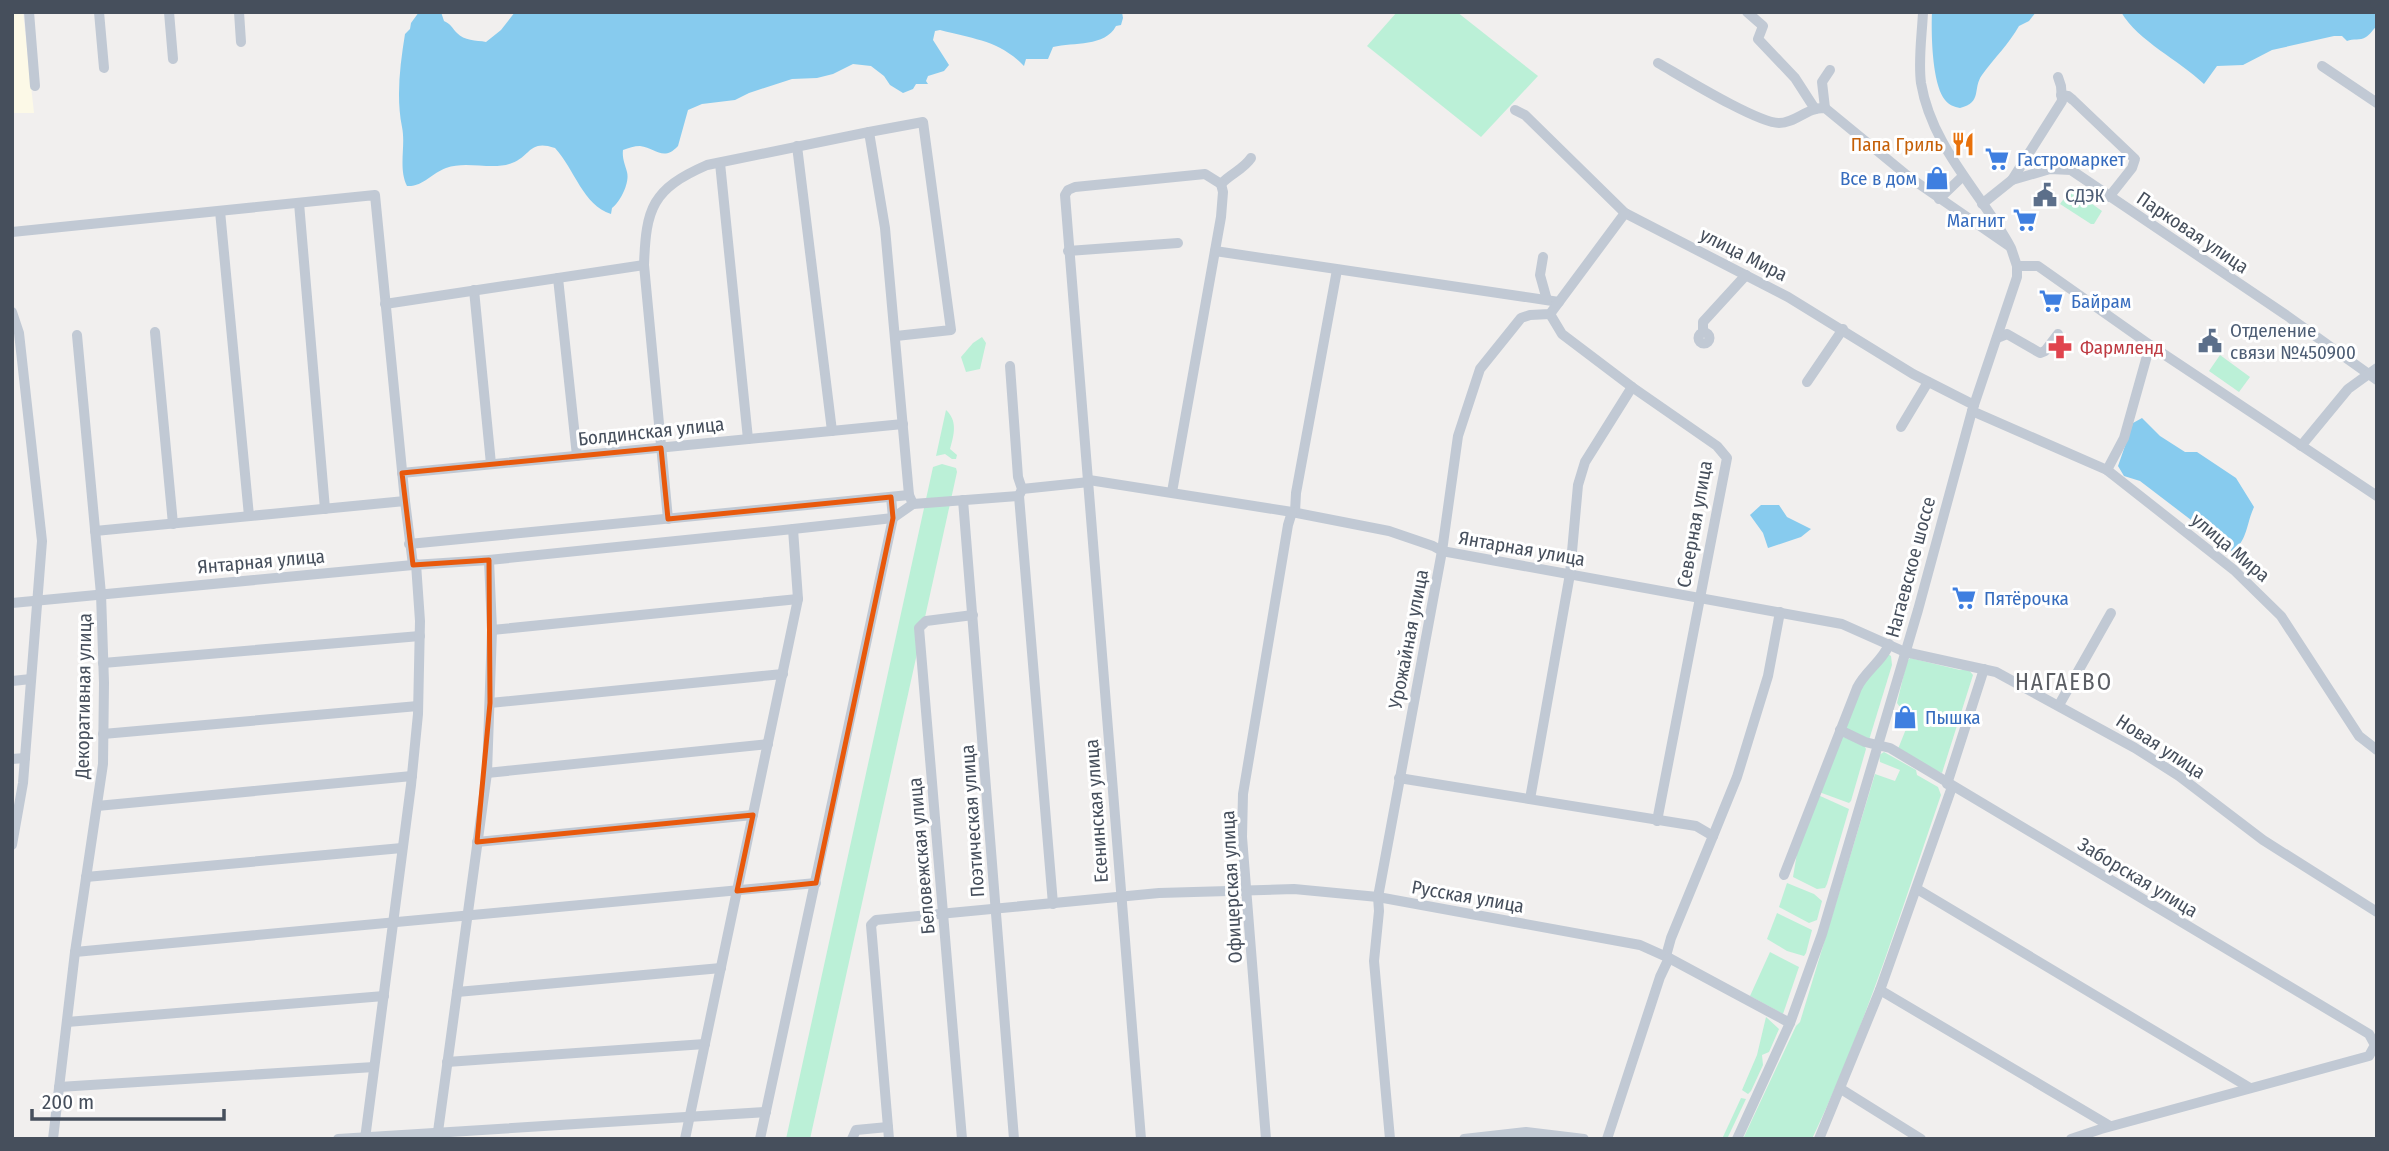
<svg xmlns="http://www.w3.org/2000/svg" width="2389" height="1151" font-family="'Fira Sans Condensed',sans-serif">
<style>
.commercial{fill:#fcf9e7}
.green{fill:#bbf0d7}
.water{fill:#87cbee}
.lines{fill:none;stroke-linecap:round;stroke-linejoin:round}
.minor{stroke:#c1c9d4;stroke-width:10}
.marked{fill:none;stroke:#e8590c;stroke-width:5;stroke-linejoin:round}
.labels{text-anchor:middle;stroke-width:6;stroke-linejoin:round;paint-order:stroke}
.food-label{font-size:19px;fill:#c56008;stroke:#fff;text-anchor:end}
.shop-label{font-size:19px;fill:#366cbe;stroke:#fff;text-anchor:start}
.service-label{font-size:19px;fill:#4e5e75;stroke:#fff;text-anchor:start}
.street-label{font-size:19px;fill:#464f5c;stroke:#fff}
.health-label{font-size:19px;fill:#be3a42;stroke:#fff;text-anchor:start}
.quarter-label{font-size:23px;letter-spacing:2px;fill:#5b5e64;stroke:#fff}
</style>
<rect width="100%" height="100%" fill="#f1efee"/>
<path class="commercial" d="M12,12H23L34,113H12Z"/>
<g class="green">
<path d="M1397,12H1457L1538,76L1481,137L1367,46Z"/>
<path d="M2071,189L2102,211L2094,224H2091L2060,204Z"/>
<path d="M982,337L986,343L980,369L966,372L961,357L973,343Z"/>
<path d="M2220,355L2250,377L2239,392L2209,371Z"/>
<path d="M946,410C958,421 954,435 950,449L957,455L956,459H952L945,454L936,456Z"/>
<path d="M942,464L956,468L957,472L810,1139H786L933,467Z"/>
<path d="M1888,654L1891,656L1892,665L1869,740L1844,729L1859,688Z"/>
<path d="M1910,658L1960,670L1968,669L1973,675L1942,773L1917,762L1898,749L1906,729H1909L1910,710L1900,707L1897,703L1907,661Z"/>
<path d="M1841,736L1864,745L1866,749L1851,801L1849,803L1819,792Z"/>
<path d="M1884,752L1916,770L1917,775L1938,787L1941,795C1901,911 1865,1028 1812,1139H1743L1796,1026L1800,1022L1875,774L1895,781L1900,770L1880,762L1879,755Z"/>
<path d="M1818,795L1849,809L1827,884L1825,888L1817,889L1793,877L1797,853Z"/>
<path d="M1787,883L1814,894L1822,901L1817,920L1809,923L1779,907Z"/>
<path d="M1777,913L1812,930L1806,953L1804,956L1787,951L1767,939Z"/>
<path d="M1770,952L1799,967L1783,1014L1750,996Z"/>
<path d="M1766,1017L1779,1029L1769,1052L1762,1055L1763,1065L1751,1091L1748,1094L1742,1090L1757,1055Z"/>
<path d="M1741,1098L1746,1099L1727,1139H1722Z"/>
</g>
<g class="water">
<path d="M419,12H441L444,21C451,24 452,28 457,33C464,41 476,40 486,42L501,30L515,12H1122L1123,18L1121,25L1116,26C1105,47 1074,42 1053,47L1048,59H1026L1024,66C999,40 973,39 940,30L935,31L933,40L949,65L944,71L928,76L926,81L928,84H916L913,89L903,93L890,85L884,76L871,66L853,64L833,74L817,78L792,79L749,93L735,100L702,104L688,110L678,146C663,162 656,148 640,146C634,146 629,148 623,150C622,159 625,164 627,172C630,183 620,202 612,208L611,214C583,205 575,170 555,148C529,139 531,156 512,163C492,171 467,160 446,168C432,173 423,187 407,186C398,168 406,146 402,127C396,97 400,65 405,34L410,29L411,23Z"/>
<path d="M1932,12H2036L2029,21L2019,26C2009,44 1994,58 1982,75C1972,89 1983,102 1960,108C1954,107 1949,105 1945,100C1932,84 1931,34 1932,12Z"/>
<path d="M2121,12H2377V26C2373,29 2370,35 2366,37C2360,41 2353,38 2347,41L2342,36H2334L2272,50L2243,65L2217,66L2204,84C2178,59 2139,42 2121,12Z"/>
<path d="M2142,418L2160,436L2185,452H2197L2236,478L2254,507C2246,525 2248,538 2233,552L2140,481L2124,476L2118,466L2133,423Z"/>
<path d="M1761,505H1779L1787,517L1811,529L1801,537L1768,548L1763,533L1750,515Z"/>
</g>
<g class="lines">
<g class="minor">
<path d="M29,12L35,86"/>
<path d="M99,12L104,68"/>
<path d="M169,12L173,59"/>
<path d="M239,12L241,42"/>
<path d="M1747,12L1763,26L1758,39L1795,78L1815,109"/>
<path d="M1658,63C1681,76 1757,123 1779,123C1796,123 1807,107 1825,108L1909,177L2009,246"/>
<path d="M2322,66L2377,103"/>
<path d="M2061,95L2068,96L2073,100L2135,159L2132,168L2109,197"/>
<path d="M1825,108L1822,82L1830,70"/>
<path d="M1515,110L1525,115L1625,213L1788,297L1913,374L1974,405"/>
<path d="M869,132L923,122L951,330L896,336"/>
<path d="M797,146L832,431"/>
<path d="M720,163L748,439"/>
<path d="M2012,180L2062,101L2061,86L2058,77"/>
<path d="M1221,184C1230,174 1244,169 1251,158"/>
<path d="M1939,199L1963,176"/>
<path d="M299,203L325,509"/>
<path d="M1982,204L2012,180L2050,169L2071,170L2286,315L2377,380"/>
<path d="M220,211L249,516"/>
<path d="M12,232L375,195L405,501L413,565"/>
<path d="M1068,251L1178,243"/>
<path d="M1215,251L1559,302"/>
<path d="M1543,257L1540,275L1547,300"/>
<path d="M2017,266H2038L2150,345L2377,496"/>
<path d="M558,278L577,456"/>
<path d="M474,290L491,464"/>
<path d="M385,304L644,265"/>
<path d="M12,312L19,333L42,541L23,783L12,845"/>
<path d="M1550,314L1562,334L1632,387L1717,446L1727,458L1657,821"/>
<path d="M155,332L173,524"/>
<path d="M1703,332V322L1746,275"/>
<circle cx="1704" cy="338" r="5.5"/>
<path d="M1997,338L2007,334L2040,353L2045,351L2058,334"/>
<path d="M1010,366L1018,477L1022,489L1019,496L1053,904"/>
<path d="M1807,382L1843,329"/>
<path d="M1972,411L2107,470L2234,570L2281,616L2359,736L2377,750"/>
<path d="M1901,427L1928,382"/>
<path d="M2301,446L2348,389L2377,368"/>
<path d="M2107,470L2124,438L2150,345"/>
<path d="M402,473L903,424"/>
<path d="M1089,480L1292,512L1389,531L1433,546L1442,551L1842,624L1905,652L1996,672L2135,748L2179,776L2263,840L2377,912"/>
<path d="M1022,489L1089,482"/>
<path d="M1172,492L1221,217L1223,192L1221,184"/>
<path d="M963,500L1014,1139"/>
<path d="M1295,512L1296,493L1337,270"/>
<path d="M668,519L644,265C646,208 652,189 707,165L869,132L885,228L909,495L913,504"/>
<path d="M95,531L405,501"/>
<path d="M409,544L909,495"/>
<path d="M12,603L413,565L489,560L793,529L893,518L913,504L1019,496"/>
<path d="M492,630L798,599"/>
<path d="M103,663L420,636"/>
<path d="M12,681L31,679"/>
<path d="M490,703L783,674"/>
<path d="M2059,705L2111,613"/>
<path d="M1840,730L1865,742L1890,748L2369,1034L2375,1045L2369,1056L2101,1129L2071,1139"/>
<path d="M103,734L418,706"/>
<path d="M12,759L25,758"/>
<path d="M487,773L768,744"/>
<path d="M1399,778L1696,826L1713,836L1671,938L1666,956"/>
<path d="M1947,784L1984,669"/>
<path d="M1530,799L1570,574L1578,485L1585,462L1632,387"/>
<path d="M97,806L412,776"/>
<path d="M1713,836L1737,777L1768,676L1780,612"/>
<path d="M477,842L753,815"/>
<path d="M1784,875L1857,688C1865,671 1883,661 1889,644"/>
<path d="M86,877L402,848"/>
<path d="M1917,889L2250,1088"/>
<path d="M75,952L816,883"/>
<path d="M1880,990L2110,1126"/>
<path d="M457,992L721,968"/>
<path d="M67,1022L384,996"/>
<path d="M447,1062L705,1044"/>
<path d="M59,1087L374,1067"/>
<path d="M1841,1089L1921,1139"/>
<path d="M53,1139L75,952L103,764L104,683L101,594L77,335"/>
<path d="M338,1139L766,1112"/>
<path d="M365,1139L411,785L418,714L420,621L416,564"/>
<path d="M437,1139L487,773L492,630L489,560"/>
<path d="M685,1139L798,599L793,529"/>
<path d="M760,1139L893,518L891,497"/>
<path d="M852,1139L856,1130L888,1127"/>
<path d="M889,1139L871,925L876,920L1159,893L1294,889L1378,897L1640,945L1669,958L1790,1023"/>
<path d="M962,1139L919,628L926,621L973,615"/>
<path d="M1141,1139L1065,195L1068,190L1075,187L1205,174L1221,184"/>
<path d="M1266,1139L1242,837L1243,794L1288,525L1292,512"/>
<path d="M1390,1139L1374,961L1379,911L1378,897L1442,551L1458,436L1480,369L1521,318L1530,315L1550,314L1625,213"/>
<path d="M1464,1139L1526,1132L1584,1139"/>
<path d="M1607,1139L1660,977L1669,958"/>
<path d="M1737,1139L1790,1023L1822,934L1918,610L1972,411L2017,277V266L2011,248C1981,192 1932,148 1921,83C1918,60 1922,35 1923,12"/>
<path d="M1819,1139L1880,990L1952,787"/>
</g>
</g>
<path class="marked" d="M661,448L668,519L891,497L893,518L816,883L737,891L753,815L477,842L490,703L489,560L413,565L402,473Z"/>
<defs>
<g id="restaurant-bare" transform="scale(1.89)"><path d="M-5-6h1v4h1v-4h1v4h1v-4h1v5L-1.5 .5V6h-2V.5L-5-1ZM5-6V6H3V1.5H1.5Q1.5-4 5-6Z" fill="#e8710a" stroke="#fff" stroke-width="2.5" paint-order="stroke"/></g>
<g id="supermarket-bare" transform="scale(1.89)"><path d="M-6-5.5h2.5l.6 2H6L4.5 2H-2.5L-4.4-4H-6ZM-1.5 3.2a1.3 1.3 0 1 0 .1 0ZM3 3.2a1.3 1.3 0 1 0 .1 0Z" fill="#3f7fe0" stroke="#fff" stroke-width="2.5" paint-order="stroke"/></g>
<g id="shop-bare" transform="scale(1.89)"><path d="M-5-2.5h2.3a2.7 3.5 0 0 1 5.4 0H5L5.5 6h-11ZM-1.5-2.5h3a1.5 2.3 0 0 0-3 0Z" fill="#3f7fe0" stroke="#fff" stroke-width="2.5" paint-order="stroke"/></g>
<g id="civic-bare" transform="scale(1.89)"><path d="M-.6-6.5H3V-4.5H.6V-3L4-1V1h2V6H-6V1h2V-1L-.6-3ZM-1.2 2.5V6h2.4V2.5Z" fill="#5c6f8a" stroke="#fff" stroke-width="2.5" paint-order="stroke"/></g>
<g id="pharmacy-bare" transform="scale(1.89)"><path d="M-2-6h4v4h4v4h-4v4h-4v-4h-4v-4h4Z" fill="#e0444e" stroke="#fff" stroke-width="2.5" paint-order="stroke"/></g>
</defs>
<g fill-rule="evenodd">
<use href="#restaurant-bare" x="1963" y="144"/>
<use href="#supermarket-bare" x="1997" y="159"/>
<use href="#shop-bare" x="1937" y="178"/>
<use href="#civic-bare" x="2045" y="195"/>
<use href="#supermarket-bare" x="2025" y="220"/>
<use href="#supermarket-bare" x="2051" y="301"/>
<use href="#civic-bare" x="2210" y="341"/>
<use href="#pharmacy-bare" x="2060" y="347"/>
<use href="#supermarket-bare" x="1964" y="598"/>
<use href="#shop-bare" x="1905" y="717"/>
</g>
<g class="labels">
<g class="food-label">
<text x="1943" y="151">Папа Гриль</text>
</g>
<g class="shop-label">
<text x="2017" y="166">Гастромаркет</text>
<text x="1917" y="185" text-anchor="end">Все в дом</text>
<text x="2005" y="227" text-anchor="end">Магнит</text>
<text x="2071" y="308">Байрам</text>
<text x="1984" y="605">Пятёрочка</text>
<text x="1925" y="724">Пышка</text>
</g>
<g class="service-label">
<text x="2065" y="202">СДЭК</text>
<text x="2230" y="337">Отделение<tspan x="2230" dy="22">связи №450900</tspan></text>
</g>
<g class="street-label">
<text transform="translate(2193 232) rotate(34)" y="7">Парковая улица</text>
<text transform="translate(1744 254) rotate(27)" y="7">улица Мира</text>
<text transform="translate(651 431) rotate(-6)" y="7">Болдинская улица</text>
<text transform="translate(1694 524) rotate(-80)" y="7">Северная улица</text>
<text transform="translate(2231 547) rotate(40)" y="7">улица Мира</text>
<text transform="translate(1522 548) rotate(10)" y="7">Янтарная улица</text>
<text transform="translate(261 561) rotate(-5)" y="7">Янтарная улица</text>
<text transform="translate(1910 567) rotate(-75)" y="7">Нагаевское шоссе</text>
<text transform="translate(1408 639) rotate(-79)" y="7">Урожайная улица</text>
<text transform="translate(83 696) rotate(-89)" y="7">Декоративная улица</text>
<text transform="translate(2161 746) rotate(33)" y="7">Новая улица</text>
<text transform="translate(1096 811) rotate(-94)" y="7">Есенинская улица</text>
<text transform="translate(972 821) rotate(-94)" y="7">Поэтическая улица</text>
<text transform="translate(921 856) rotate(-95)" y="7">Беловежская улица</text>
<text transform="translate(2138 877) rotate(31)" y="7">Заборская улица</text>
<text transform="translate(1231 887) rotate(-93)" y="7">Офицерская улица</text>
<text transform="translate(1468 896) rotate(10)" y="7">Русская улица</text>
</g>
<g class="health-label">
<text x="2080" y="354">Фармленд</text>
</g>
<g class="quarter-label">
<text x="2064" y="690">НАГАЕВО</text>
</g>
</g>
<rect width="2389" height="1151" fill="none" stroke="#464f5c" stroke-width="28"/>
<path d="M32 1109v10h192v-10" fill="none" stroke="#464f5c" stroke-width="3.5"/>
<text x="42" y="1109" font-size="21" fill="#464f5c" stroke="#ffffff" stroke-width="5" paint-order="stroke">200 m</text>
</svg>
